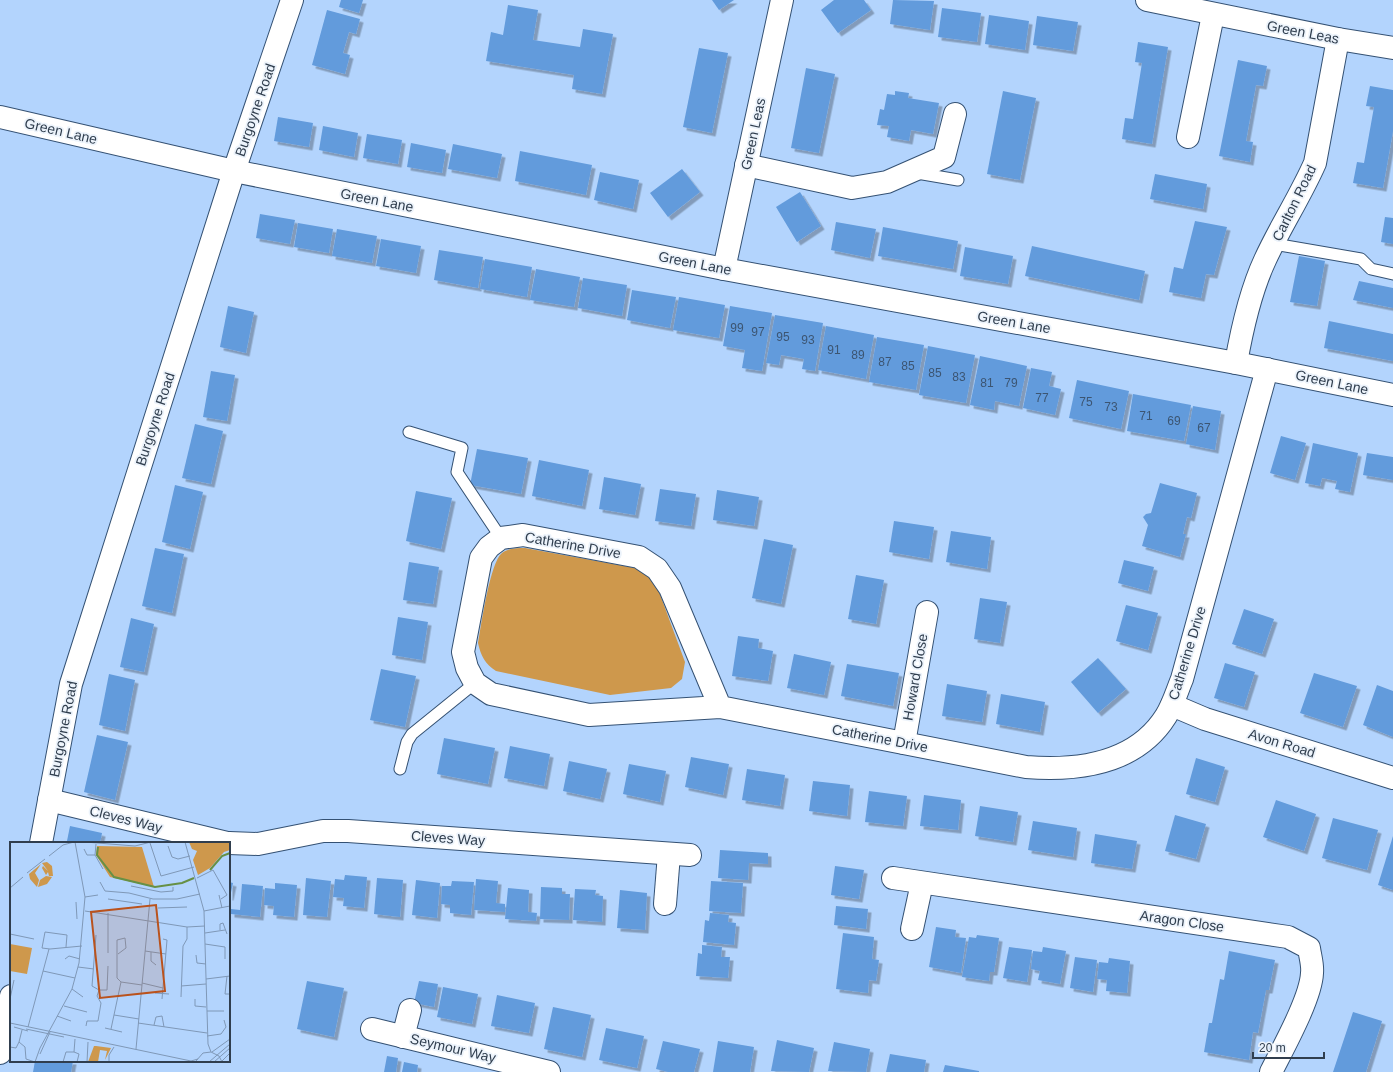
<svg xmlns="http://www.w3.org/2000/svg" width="1393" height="1072" font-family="Helvetica,sans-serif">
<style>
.green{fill:#ce984c}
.building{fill:#629bdc;filter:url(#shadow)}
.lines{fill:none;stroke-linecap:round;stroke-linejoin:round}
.service-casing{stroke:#345173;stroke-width:13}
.minor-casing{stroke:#345173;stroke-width:24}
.service{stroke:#fff;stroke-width:11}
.minor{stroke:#fff;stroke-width:22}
.labels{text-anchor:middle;stroke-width:3.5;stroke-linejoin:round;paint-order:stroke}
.number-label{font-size:12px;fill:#3c5572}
.street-label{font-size:14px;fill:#303e4e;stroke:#ecf3fb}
.inset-river{fill:none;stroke:#669045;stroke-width:2}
.inset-road{fill:none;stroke:#7f98b7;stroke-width:1}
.view{fill:#ba521c;fill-opacity:0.15;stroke:#ba521c;stroke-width:2}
.inset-edge{fill:none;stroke:#303e4e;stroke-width:2}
</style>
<defs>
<filter id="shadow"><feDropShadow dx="3.5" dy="3.5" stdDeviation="0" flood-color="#0004"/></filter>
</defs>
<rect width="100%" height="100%" fill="#b3d4fd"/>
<path class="green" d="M525,548L646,570L654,578L685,662L682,679L671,688L610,695L496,671C485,664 481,656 478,643C481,626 490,562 502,553C508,548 517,548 525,548Z"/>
<g class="building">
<path d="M341,0H363L359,13L339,7Z"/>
<path d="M712,0H734L719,10Z"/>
<path d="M834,0H864L871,10L838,33L821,10Z"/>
<path d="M893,0L934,1L930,30L890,24Z"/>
<path d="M508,5L538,10L533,40L580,47L583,29L613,34L602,94L572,89L574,75L486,61L491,32L503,35Z"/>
<path d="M942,8L981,13L977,42L938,37Z"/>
<path d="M327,10L360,19L356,34L349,32L343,53L350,55L345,74L312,65Z"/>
<path d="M989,15L1029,21L1025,50L985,44Z"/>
<path d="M1037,16L1078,22L1073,51L1033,45Z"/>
<path d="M1138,42L1168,47L1152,144L1122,139L1125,118L1133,119L1142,63L1135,62Z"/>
<path d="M699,48L728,53L712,133L683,127Z"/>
<path d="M1238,60L1267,66L1263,86L1256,85L1246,141L1253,142L1250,162L1219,156Z"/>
<path d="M806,68L835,74L819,153L791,148Z"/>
<path d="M1370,86L1393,90V131L1383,188L1353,183L1357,162L1364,163L1374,107L1366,106Z"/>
<path d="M895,91L909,93L908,98L939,103L933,134L911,130L909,141L887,137L889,126L877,125L880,109L884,110L887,94L895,95Z"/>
<path d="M1003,91L1036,98L1020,180L987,174Z"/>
<path d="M278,117L313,123L309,147L274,141Z"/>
<path d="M323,126L358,133L354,157L319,150Z"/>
<path d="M367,134L402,140L398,164L363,158Z"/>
<path d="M411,143L446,150L442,173L407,167Z"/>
<path d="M453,144L502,154L497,178L448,169Z"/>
<path d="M520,151L592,165L586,195L515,181Z"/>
<path d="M682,169L700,192L668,217L650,193Z"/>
<path d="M600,172L639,180L633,209L594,200Z"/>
<path d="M1155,174L1207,184L1203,209L1150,199Z"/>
<path d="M800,192L821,226L797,242L776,207Z"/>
<path d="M260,214L295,220L290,244L256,238Z"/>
<path d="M1385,217L1393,218V244L1381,242Z"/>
<path d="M1195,221L1227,227L1214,275L1206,274L1201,298L1169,292L1174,267L1183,269Z"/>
<path d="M836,222L876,229L870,258L831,250Z"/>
<path d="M298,223L333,229L329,253L294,247Z"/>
<path d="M883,227L958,241L953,269L878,256Z"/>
<path d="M337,229L377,236L372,263L332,256Z"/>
<path d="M381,239L421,246L416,273L376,266Z"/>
<path d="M1032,246L1145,271L1139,300L1025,276Z"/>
<path d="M965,247L1013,256L1008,284L960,276Z"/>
<path d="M439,250L483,257L478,288L434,280Z"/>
<path d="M1299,256L1325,261L1317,306L1290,302Z"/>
<path d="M485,259L532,267L527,297L480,289Z"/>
<path d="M536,269L580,277L574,307L530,300Z"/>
<path d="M583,278L627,285L622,316L578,308Z"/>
<path d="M1359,281L1393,288V308L1353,300Z"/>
<path d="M632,290L676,297L670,328L627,320Z"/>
<path d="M679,297L725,305L719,338L673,330Z"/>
<path d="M228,306L254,312L246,353L220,347Z"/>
<path d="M730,306L772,313L762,371L742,368L745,350L723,346Z"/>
<path d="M775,315L823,323L815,371L802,369L804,359L781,355L779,365L766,363Z"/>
<path d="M1329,321L1393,334V361L1324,348Z"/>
<path d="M826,326L874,335L866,379L818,370Z"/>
<path d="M877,337L924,345L916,390L869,382Z"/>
<path d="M928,346L975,355L966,403L919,395Z"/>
<path d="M980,356L1027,366L1019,406L995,401L994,410L970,405Z"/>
<path d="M1031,368L1052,372L1049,386L1061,389L1055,415L1023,408Z"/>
<path d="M211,371L235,375L227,421L203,417Z"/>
<path d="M1077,380L1129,391L1121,429L1069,418Z"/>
<path d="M1133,394L1191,405L1184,441L1127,431Z"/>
<path d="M1193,406L1221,411L1215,450L1186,444Z"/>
<path d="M195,424L223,431L211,484L182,478Z"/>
<path d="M1281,436L1306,443L1295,480L1270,473Z"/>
<path d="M1313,443L1358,453L1350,492L1335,489L1337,481L1322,478L1320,486L1305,483Z"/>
<path d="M477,449L528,458L521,494L470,485Z"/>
<path d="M1367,453L1393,457V480L1363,475Z"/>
<path d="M539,460L589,470L582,506L532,496Z"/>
<path d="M604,477L641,484L635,515L599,509Z"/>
<path d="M1160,483L1197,493L1191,518L1187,517L1183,534H1186L1180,557L1142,546L1148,525L1143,517L1146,514L1151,513Z"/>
<path d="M175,485L203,492L190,549L162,542Z"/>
<path d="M660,489L696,494L691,526L655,521Z"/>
<path d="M717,490L759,497L754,526L713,520Z"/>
<path d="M416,491L452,498L441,549L406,541Z"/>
<path d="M894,521L934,527L929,559L889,552Z"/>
<path d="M951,531L991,537L987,569L946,562Z"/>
<path d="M764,539L793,545L781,604L752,598Z"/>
<path d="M155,548L184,554L172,613L142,606Z"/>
<path d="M1124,560L1154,567L1148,591L1118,583Z"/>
<path d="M409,562L439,567L433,604L403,600Z"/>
<path d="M856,575L884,580L876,624L848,619Z"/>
<path d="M980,598L1007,602L1000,643L974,639Z"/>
<path d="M1126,605L1158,613L1148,650L1116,641Z"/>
<path d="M1244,609L1274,619L1262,654L1232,644Z"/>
<path d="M398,617L428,622L422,660L392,655Z"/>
<path d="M131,618L154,624L144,672L120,667Z"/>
<path d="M738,636L759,639L758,648L773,651L768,681L732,676Z"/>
<path d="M794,654L831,662L824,695L787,688Z"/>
<path d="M1098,658L1126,689L1098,713L1071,682Z"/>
<path d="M1225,663L1255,672L1244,707L1214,698Z"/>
<path d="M847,664L899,673L893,706L841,696Z"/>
<path d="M381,669L416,676L405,727L370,720Z"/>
<path d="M1314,673L1357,686L1343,727L1300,713Z"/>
<path d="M109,674L135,680L125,731L99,725Z"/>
<path d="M947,684L987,691L982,722L942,716Z"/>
<path d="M1377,685L1393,691V737L1363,725Z"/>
<path d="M1001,694L1045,702L1040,732L996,724Z"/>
<path d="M97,735L128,742L115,800L84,792Z"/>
<path d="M444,738L495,748L488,784L437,774Z"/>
<path d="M510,746L550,754L544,786L504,778Z"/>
<path d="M691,757L729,764L723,795L685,787Z"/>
<path d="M1196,758L1225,767L1215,802L1186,794Z"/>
<path d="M569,761L607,769L600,799L563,791Z"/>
<path d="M629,764L666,771L660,802L623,794Z"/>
<path d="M747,769L785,775L780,806L742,800Z"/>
<path d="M813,781L850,785L847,816L809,811Z"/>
<path d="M869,791L907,796L903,826L865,822Z"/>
<path d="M924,795L961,800L958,830L920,826Z"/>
<path d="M1276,800L1316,814L1304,851L1263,837Z"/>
<path d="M980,806L1018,812L1013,842L975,836Z"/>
<path d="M1175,815L1206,824L1196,859L1165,851Z"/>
<path d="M1333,818L1378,830L1367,870L1322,858Z"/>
<path d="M1033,821L1077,828L1073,857L1028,850Z"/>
<path d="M70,826L102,833L100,843H70L67,841Z"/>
<path d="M1095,834L1137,841L1132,869L1091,863Z"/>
<path d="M1393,836V890L1378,885Z"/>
<path d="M720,850L768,853V864L749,863L748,880L718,878Z"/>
<path d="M835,866L864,870L859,899L831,895Z"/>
<path d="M345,875L367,877L364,908L343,906L344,898L333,897L335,879L344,880Z"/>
<path d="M306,878L331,881L327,917L303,915Z"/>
<path d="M377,878L403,880L400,917L374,914Z"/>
<path d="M476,879L498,881L496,903L505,904V912L474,910Z"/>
<path d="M416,880L440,883L437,918L412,915Z"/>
<path d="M452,881L474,882L471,915L450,913V905L441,904L442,886H451Z"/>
<path d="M711,881L743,883L741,913L709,911Z"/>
<path d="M229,882L233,883L230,897H229Z"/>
<path d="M275,883L297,885L294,917L273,915L274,906L264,905L265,888L275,889Z"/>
<path d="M242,884L263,886L260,917L231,914V909L240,910Z"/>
<path d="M541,887L562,888V894H570L569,920L540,919Z"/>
<path d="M508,888L529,890L528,912L537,913L536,921L505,919Z"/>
<path d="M575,889L596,890L595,895L603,896L602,922L573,920Z"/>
<path d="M620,890L647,893L645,930L617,928Z"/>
<path d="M836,906L868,909L866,929L834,925Z"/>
<path d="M710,913L729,915L728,922L736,923L734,945L703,942L705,920L709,921Z"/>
<path d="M936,927L956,930L955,937L966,938L961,973L929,967Z"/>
<path d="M843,933L874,937L872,959L879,960L876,981L869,980L868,993L836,989Z"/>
<path d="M977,935L999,938L994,972H990L989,981L962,977L969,937L976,938Z"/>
<path d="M702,945L722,947L721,957H730L728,978L696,976L698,953L702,954Z"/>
<path d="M1009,947L1032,950L1027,982L1003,978Z"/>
<path d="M1043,947L1066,951L1060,984L1038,980L1040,971L1031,969L1033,951L1042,952Z"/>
<path d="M1229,951L1275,960L1269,990H1266L1258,1033L1253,1032L1249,1060L1204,1052L1209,1023H1212L1220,979L1224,980Z"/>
<path d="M1075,957L1097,960L1093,992L1070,988Z"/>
<path d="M1109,958L1130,961L1127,993L1106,991L1107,980L1097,979L1099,962L1108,963Z"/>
<path d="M307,981L344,988L334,1037L297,1029Z"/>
<path d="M419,981L438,984L434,1007L414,1003Z"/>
<path d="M443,987L478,994L472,1024L437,1017Z"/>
<path d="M497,995L535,1003L529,1033L491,1026Z"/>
<path d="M553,1007L591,1015L582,1057L544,1049Z"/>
<path d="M1353,1012L1382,1021L1366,1072H1333Z"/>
<path d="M606,1028L644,1036L637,1068L599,1060Z"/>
<path d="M777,1040L814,1048L809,1072L771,1071Z"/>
<path d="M663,1041L700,1049L694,1072H668L656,1069Z"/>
<path d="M718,1041L754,1047L750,1072H713Z"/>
<path d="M834,1042L870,1049L866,1072L828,1071Z"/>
<path d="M890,1054L926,1060L924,1072H886Z"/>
<path d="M387,1056L398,1058L396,1072H384Z"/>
<path d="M35,1061H73L71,1072H33Z"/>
<path d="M404,1062L418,1065L417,1072H402Z"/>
<path d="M945,1065L979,1071V1072H943Z"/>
</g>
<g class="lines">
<g class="service-casing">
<g id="service">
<path d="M917,173L958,180"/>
<path d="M1274,244L1361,259L1371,269L1393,274"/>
<path d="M409,432L462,448L457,472L501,538"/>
<path d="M400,769L407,742L412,734L475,683"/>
</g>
</g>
<g class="minor-casing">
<g id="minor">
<path d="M1147,0L1338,39L1393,48"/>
<path d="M0,117L234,171L724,269L1236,363L1393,395"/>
<path d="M1188,137L1213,15"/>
<path d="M746,165L852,188L887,182L944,157L955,114"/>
<path d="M724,269L782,0"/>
<path d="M1236,363C1242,329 1250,292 1265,260C1280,227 1300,197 1315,163L1338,39"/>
<path d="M1172,705L1205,719L1393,778"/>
<path d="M720,707L670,588L657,569L639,557L523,535L501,538L489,547L481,558L463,652L467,668L475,683L491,694L589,715L720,707L1026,767C1077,771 1136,764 1166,716C1173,705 1177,691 1182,679L1267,369"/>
<path d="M904,743L927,612"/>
<path d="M49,800L227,843"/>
<path d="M41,843L71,684L234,171L292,0"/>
<path d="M229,843L258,844L323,831H348L690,855"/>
<path d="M893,878L1288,937L1309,948C1310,956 1313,965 1312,973C1311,998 1283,1048 1271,1072"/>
<path d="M665,904L669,854"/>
<path d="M912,929L922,883"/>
<path d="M372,1029L549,1072"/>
<path d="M403,1037L410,1010"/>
<path d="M0,1053L11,996"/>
</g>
</g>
<use href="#service" class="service"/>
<use href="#minor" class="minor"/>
</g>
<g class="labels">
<g class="number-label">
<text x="737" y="332">99</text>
<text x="758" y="336">97</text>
<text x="783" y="341">95</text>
<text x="808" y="344">93</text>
<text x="834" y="354">91</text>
<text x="858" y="359">89</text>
<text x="885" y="366">87</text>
<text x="908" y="370">85</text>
<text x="935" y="377">85</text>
<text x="959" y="381">83</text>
<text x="987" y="387">81</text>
<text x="1011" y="387">79</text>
<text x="1042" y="402">77</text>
<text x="1086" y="406">75</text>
<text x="1111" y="411">73</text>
<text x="1146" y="420">71</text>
<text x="1174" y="425">69</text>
<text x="1204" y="432">67</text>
</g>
<g class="street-label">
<text transform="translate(1303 32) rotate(11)" y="5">Green Leas</text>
<text transform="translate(255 110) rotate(-71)" y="5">Burgoyne Road</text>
<text transform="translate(61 131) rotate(13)" y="5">Green Lane</text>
<text transform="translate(753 134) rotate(-78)" y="5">Green Leas</text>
<text transform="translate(377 200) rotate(11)" y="5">Green Lane</text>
<text transform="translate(1294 203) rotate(-64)" y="5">Carlton Road</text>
<text transform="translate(695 263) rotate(11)" y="5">Green Lane</text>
<text transform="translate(1014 322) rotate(10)" y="5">Green Lane</text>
<text transform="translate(1332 382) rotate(12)" y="5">Green Lane</text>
<text transform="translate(155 419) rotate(-72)" y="5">Burgoyne Road</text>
<text transform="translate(573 545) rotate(10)" y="5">Catherine Drive</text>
<text transform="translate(1187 653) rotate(-73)" y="5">Catherine Drive</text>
<text transform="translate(915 677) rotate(-80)" y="5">Howard Close</text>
<text transform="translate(63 729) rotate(-79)" y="5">Burgoyne Road</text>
<text transform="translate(880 738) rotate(11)" y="5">Catherine Drive</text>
<text transform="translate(1282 743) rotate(17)" y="5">Avon Road</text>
<text transform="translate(126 819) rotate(14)" y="5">Cleves Way</text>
<text transform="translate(448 838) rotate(4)" y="5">Cleves Way</text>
<text transform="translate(1182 921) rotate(8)" y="5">Aragon Close</text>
<text transform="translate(453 1048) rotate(13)" y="5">Seymour Way</text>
</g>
</g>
<g transform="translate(10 842)">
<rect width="220" height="220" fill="#b3d4fd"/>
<path d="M179,0H220V8L214,10L200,26L188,33L183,18L187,9L182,7ZM87,4L132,5L144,45L100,35L86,13ZM37,20L42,24L39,26L42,24L43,34H39L38,30L36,33L32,26L33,24L38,29L32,21ZM31,22L25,31L29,38L27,45L20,37L19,32ZM36,34L42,35L37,42L28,45L30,38ZM0,102L22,106L17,132L0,129ZM84,204H86L101,206L95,218L97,209L90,208L88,220H78Z" fill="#ce984c"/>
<path class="inset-river" d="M88,5L87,13L104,35L145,45L172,41L184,36M200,28L212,14L220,11"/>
<path class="inset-road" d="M75,0L125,4L141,0M175,0L194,69L198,202L201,210M140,1L151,34L184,25M86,2L85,13L93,27M158,4L162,15L168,17L180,14M74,7L77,13H85M39,14L53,3L64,0M17,31L35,17M187,36L203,28L217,53L211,57M90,40L95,49L119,51L143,57H167L190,52M121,44L151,50L163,49V45M0,46L13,35M209,53L212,66M75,55L88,53M98,57L132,62M66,60L67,77M148,66L177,65M75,69L177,85L195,84M194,69L220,64M98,71V111M210,88V82L213,81L217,92M195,91L215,88M0,92L24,97M195,102L215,105V117M56,105L57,93L35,90L32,106L40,107L72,104M135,109L156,112M141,110V119L146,123M108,112L116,106L115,96L107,98V136L111,140L132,143M186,113L187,121L196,122M55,117L59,114L70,117M68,125L84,127M33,129L65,136M217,134L215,152H220M196,137L220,134M132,141L153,146M171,144L196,142M62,147L73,155M89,148H97L98,124M145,151L159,152M171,155L173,104L177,97V85M0,157L4,138M152,157L157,98L153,97M185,157V164L196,165M54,164L77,170M197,169H214M104,173L129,177M47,174L61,179M0,181L181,219L188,217M128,181L197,191M144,183L146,175L152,174L154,185M76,184L77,179H88L91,161L87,154L89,148L82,144L86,93M4,185L18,189M18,185L39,107M95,186L112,190M16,187L54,195M101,187L111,140M12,188L9,200L15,205L16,217L25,220M197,194L211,192L216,185L214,178M65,197L64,210L69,212L67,220M0,205L6,206L9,200M126,207L140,57M202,210L220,197M30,212L40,190M186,219L193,211L201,210L209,214L212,220M25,220L30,206L62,147L69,121L75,55L65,0M53,220L56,210H64M77,220L78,200M99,220V213L104,205M199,220L220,202M204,220L220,206M211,220L220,211"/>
<path class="view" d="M146,63L155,149L90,156L81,70Z"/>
<rect width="220" height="220" class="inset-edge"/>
</g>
<path d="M1253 1052v6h71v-6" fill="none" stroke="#303e4e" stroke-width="2"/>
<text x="1259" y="1052" font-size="12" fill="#303e4e" stroke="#ecf3fb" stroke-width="3" paint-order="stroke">20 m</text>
</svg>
